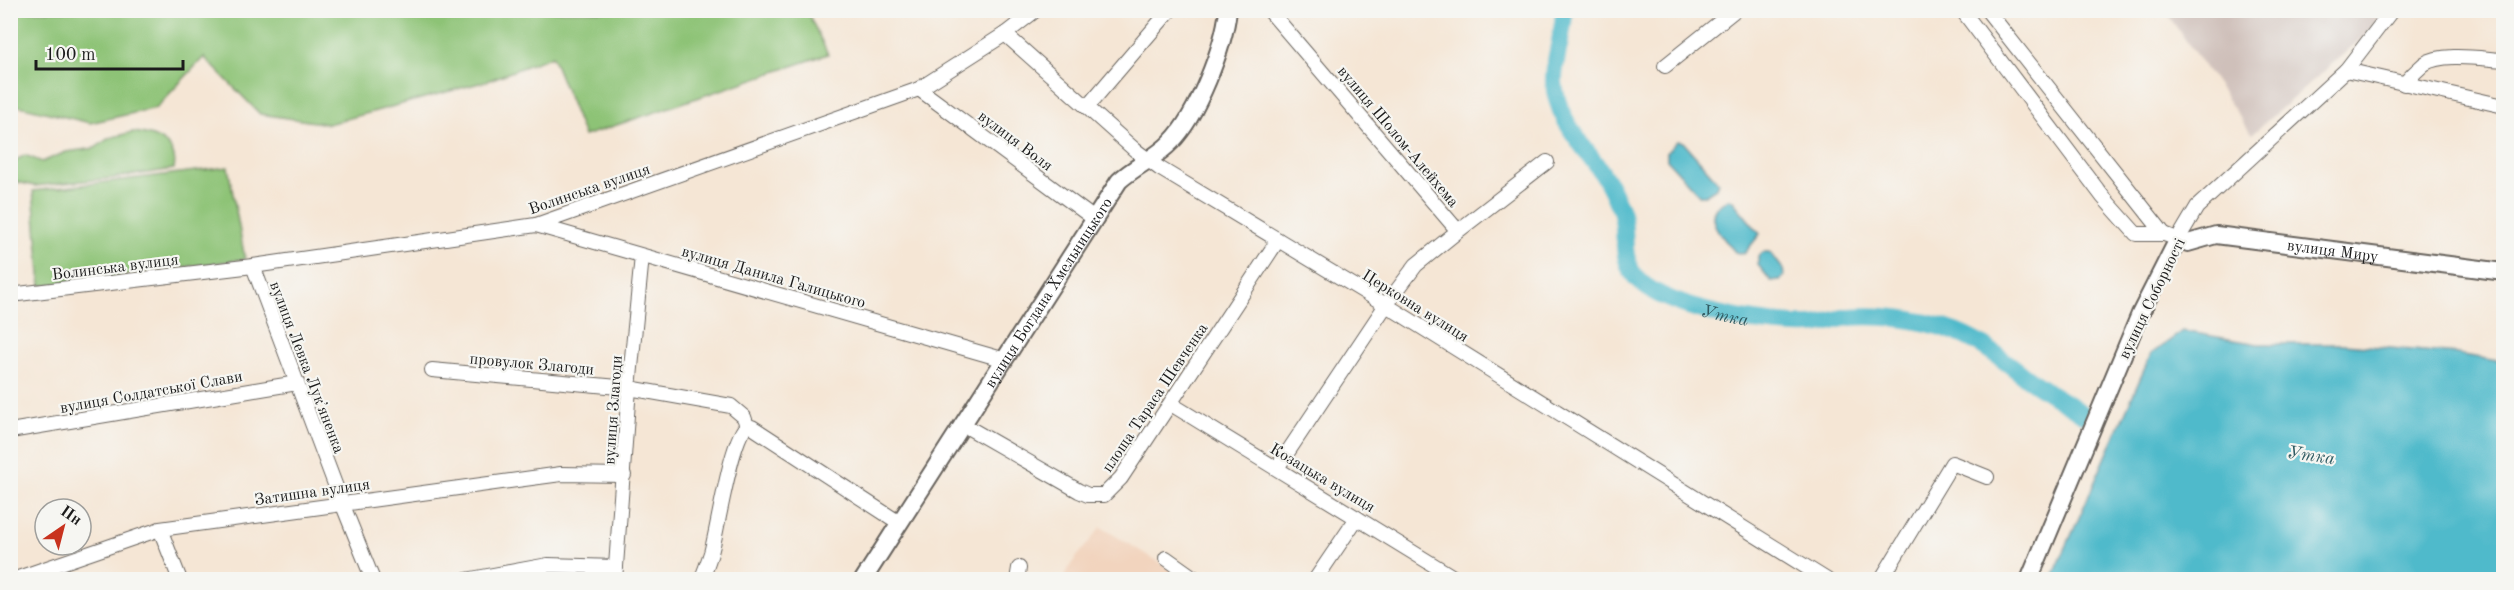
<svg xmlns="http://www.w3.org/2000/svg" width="2514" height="590" font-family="'Old Standard TT',serif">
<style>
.built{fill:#f2d4be}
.industrial{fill:#cfc0ba}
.green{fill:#8dc376;stroke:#547049;stroke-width:1.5}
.water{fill:#4fbacb;stroke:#366b74;stroke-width:1.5}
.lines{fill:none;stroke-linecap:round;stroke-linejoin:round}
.river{stroke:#4fbacb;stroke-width:18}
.minor-casing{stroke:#68635d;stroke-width:16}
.major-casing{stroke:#68635d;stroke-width:20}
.minor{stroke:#fff;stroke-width:14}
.major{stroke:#fff;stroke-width:16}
.labels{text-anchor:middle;stroke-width:4.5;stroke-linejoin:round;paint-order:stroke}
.street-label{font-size:16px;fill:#1c1c1c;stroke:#f6f6f2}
.water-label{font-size:18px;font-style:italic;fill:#305b62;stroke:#f6f6f2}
</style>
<rect width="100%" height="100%" fill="#f6f6f2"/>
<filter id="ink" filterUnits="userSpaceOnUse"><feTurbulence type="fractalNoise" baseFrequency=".0167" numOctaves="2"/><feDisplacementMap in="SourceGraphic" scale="12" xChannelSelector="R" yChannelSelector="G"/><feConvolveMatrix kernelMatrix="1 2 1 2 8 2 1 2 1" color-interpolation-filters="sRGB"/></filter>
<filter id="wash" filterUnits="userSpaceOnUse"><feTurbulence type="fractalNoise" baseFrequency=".008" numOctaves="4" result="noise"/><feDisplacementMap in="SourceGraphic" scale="24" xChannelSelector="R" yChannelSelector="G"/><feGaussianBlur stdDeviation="1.35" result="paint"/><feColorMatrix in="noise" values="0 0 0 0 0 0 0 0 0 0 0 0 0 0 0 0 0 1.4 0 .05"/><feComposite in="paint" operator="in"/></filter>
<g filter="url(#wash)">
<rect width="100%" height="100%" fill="#f5e6d5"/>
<path class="built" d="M1101,527L1180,575L1177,580H1062L1072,563Z"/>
<path class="industrial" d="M2165,11H2380L2372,29L2252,134Z"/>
<g class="green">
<path d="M10,11H807L828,54L584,136L552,56L487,81L328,124L260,114L204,57L156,108L90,123L11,104Z"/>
<path d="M133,132C154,134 179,143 174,169L113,178L35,186L17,182L11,175L16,160L25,155L42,162L66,152L95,148L109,138Z"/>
<path d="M228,167L245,259L41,286L33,191Z"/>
</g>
<g class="water">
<path d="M1677,141L1683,142L1718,182L1716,188L1705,195H1699L1667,160V152Z"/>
<path d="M1728,199L1732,200L1760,234L1744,254L1735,252C1727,242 1705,222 1716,208C1719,205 1724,202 1728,199Z"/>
<path d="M1763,252H1770L1783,269L1784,276L1780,281H1771L1758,265V256Z"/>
<path d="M2183,331L2258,344H2345L2458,354L2503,362V579H2052L2151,354Z"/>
</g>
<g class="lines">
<path class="river" id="s1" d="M1564,10C1564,34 1553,62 1554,82C1557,129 1599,157 1615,197C1617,203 1621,208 1622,214C1627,234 1621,253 1632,272C1653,309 1770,327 1810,325C1824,325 1837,318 1850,317C1875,315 1903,318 1927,323C1973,334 1994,353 2030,380C2047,392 2065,402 2083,414"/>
</g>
</g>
<g filter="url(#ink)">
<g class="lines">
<g class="minor-casing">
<g id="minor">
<path d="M1269,10L1458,231L1416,265L1386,305L1277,468"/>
<path d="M1962,10L2103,197L2136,234H2164L2178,239L2197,207L2346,70L2392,10"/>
<path d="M1987,10L2164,234"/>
<path d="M1005,34L1135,150L1159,168L1386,305L1827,580"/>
<path d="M1665,66L1735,10"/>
<path d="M2346,70L2504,106"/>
<path d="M2404,84C2410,77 2417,70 2424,64C2442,52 2483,59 2504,60"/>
<path d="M919,89L1093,218"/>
<path d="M1087,107L1170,10"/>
<path d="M536,225L1002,359"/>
<path d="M1458,231L1547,162"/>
<path d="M253,266L342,503L373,580"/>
<path d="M10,295L253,266L536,225L919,89L1005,34L1036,10"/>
<path d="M432,370L629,388L731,406L744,417L747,426"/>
<path d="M1171,404L1458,580"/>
<path d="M962,424L1079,491L1088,495H1104L1121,478L1278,240"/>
<path d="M10,431L297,383"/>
<path d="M160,529L180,580"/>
<path d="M1166,558L1197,580"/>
<path d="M12,580L160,529L561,474L624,475"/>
<path d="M466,580L548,565L616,567"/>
<path d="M615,580L629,388L642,256"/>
<path d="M701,580C705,571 708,562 711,553C718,529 731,437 747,426L752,427L898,522"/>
<path d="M1017,580L1019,568"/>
<path d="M1315,580L1357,518"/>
<path d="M1881,580L1952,463L1987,477"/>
</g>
</g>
<g class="major-casing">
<g id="major">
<path id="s2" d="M863,580L1119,181C1135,166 1156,158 1171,142C1197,116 1224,47 1228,10"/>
<path id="s3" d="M2029,580L2140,314L2178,239L2188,243L2216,235L2504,272"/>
</g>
</g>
<use href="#minor" class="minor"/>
<use href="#major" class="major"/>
</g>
</g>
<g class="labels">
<g class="street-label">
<text transform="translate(1399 136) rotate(50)" y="6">вулиця Шолом-Алейхема</text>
<text transform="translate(1016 140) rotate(37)" y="6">вулиця Воля</text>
<text transform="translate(589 188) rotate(-19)" y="6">Волинська вулиця</text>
<text dy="6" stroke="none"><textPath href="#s3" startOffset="530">вулиця Миру</textPath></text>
<text transform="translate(115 266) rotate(-7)" y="6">Волинська вулиця</text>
<text transform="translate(774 276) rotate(16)" y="6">вулиця Данила Галицького</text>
<text dy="6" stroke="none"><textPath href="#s2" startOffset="342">вулиця Богдана Хмельницького</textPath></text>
<text transform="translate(2151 298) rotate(-64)" y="6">вулиця Соборності</text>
<text transform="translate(1416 305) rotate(32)" y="6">Церковна вулиця</text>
<text transform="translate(532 363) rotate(5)" y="6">провулок Злагоди</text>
<text transform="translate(308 367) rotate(69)" y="6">вулиця Левка Лукʼяненка</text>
<text transform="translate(151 391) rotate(-10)" y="6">вулиця Солдатської Слави</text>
<text transform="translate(1154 397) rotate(-56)" y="6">площа Тараса Шевченка</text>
<text transform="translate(612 410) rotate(-86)" y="6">вулиця Злагоди</text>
<text transform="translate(1323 477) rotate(31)" y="6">Козацька вулиця</text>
<text transform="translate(312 491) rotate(-8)" y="6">Затишна вулиця</text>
</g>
<g class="water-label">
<text dy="6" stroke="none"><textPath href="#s1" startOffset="387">Утка</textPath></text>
<text transform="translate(2311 455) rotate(8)" y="6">Утка</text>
</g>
</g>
<rect width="2514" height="590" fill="none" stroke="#f6f6f2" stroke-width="36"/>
<g transform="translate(63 527) rotate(35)"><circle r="28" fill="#f6f6f2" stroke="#9f9f9c" stroke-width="1.5"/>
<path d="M0-4.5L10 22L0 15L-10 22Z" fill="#c8321e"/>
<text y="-9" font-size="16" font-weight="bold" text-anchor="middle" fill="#1c1c1c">Пн</text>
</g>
<path d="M36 60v9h147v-9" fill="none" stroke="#1c1c1c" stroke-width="3"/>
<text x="45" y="60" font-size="18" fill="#1c1c1c" stroke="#f6f6f2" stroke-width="4.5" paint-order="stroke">100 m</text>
</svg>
